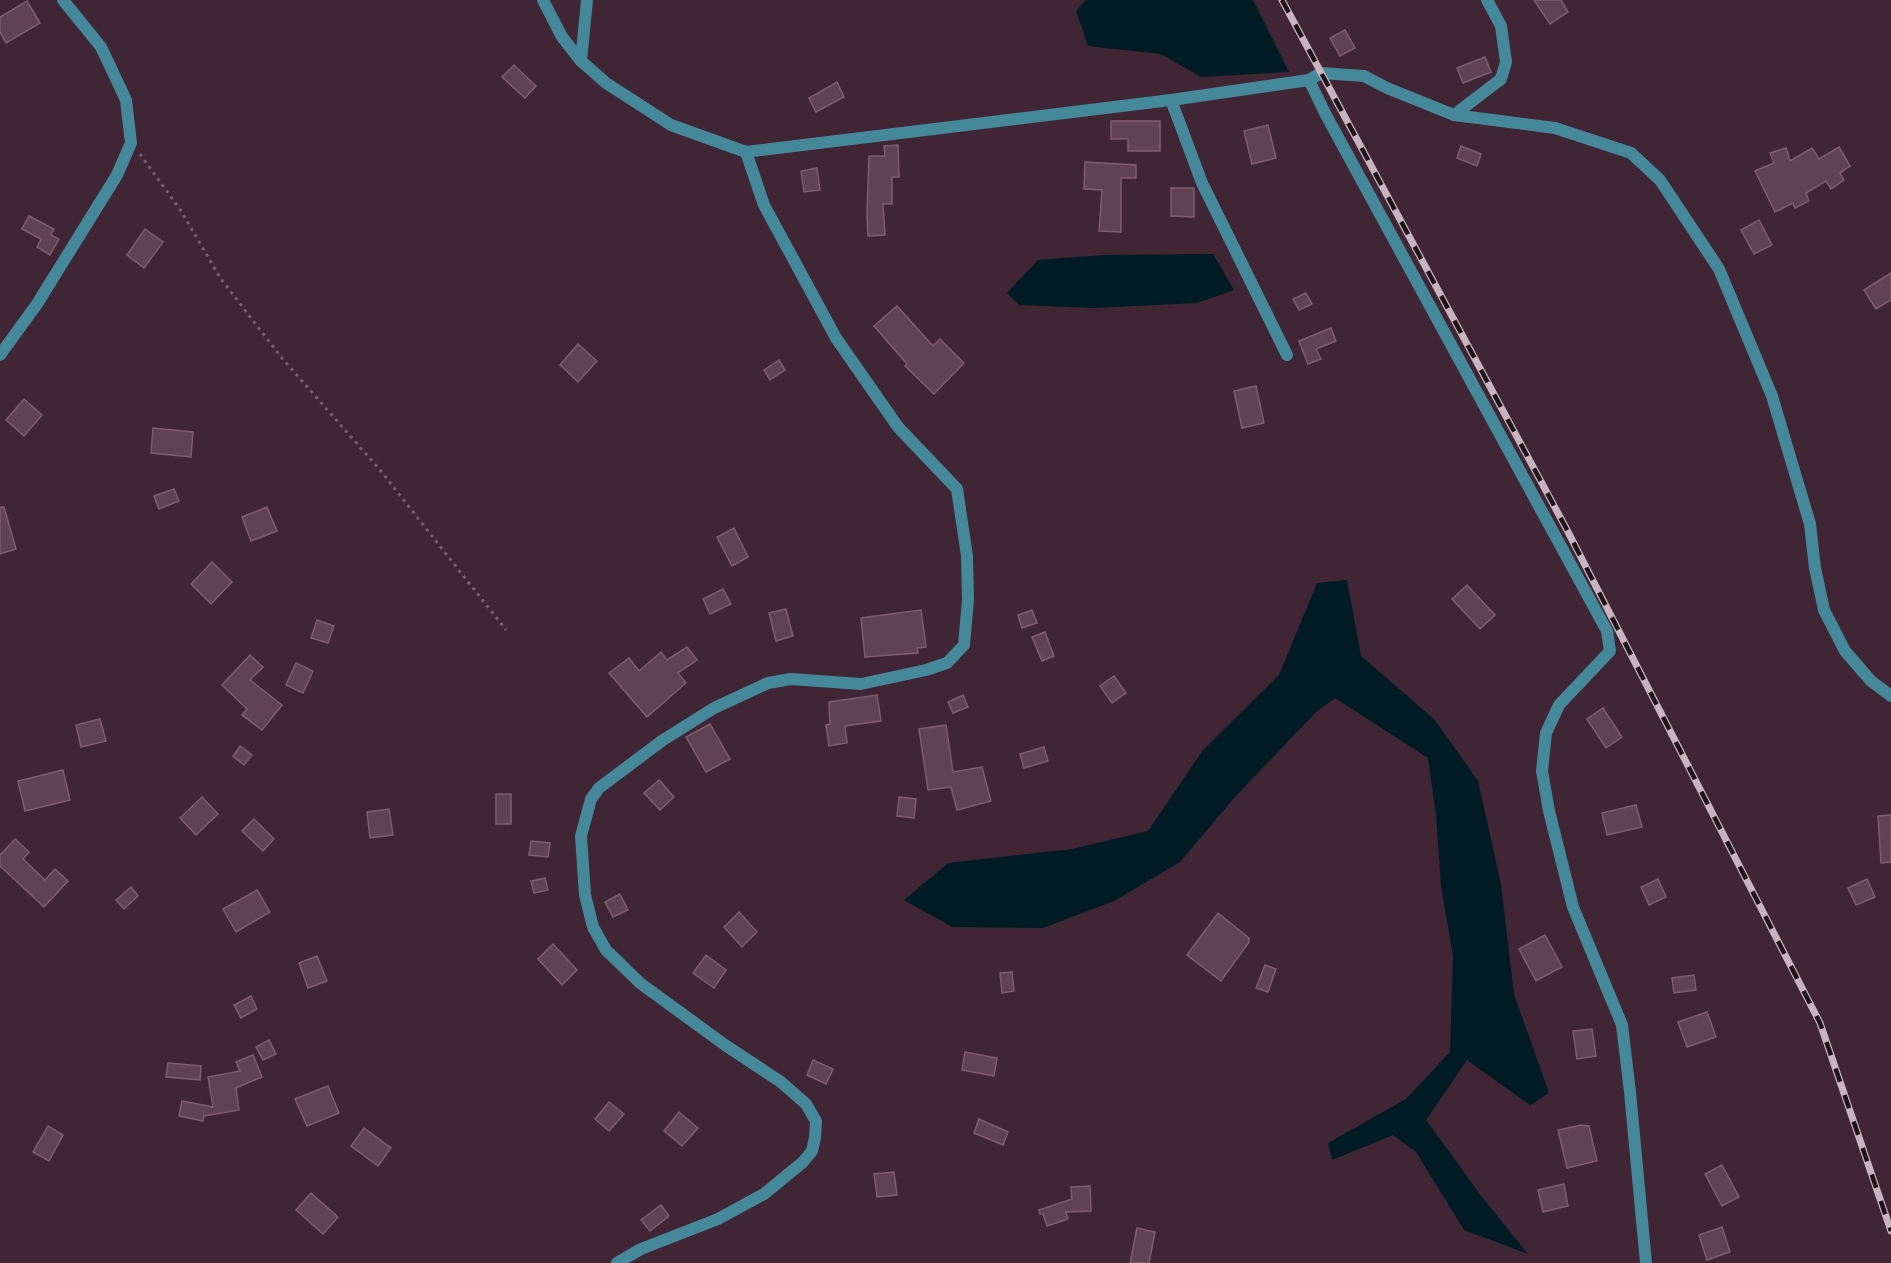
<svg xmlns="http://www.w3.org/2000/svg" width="1891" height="1263" font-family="'Roboto Condensed',sans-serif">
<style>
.water{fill:#001b23}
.building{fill:#604353;stroke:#7d5e6f;stroke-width:1.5}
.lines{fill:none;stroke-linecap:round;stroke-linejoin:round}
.path{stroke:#775f6d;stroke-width:3;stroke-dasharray:3 4.5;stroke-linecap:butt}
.street{stroke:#458899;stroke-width:12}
.rail-casing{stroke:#c8b4be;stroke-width:7}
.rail{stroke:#1f131a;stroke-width:4.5;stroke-dasharray:14;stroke-linecap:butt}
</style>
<rect width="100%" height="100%" fill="#402535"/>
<g class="water">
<path d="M1086,0H1253L1289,72L1201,77L1161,54L1088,46L1076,11Z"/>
<path d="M1213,254L1234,290L1197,303L1095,308L1019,305L1007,293L1038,260L1104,255Z"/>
<path d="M1347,580L1361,656L1435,720L1478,781L1501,884L1514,994L1549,1093L1530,1105L1467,1060L1426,1120L1482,1197L1528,1254L1464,1230L1416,1152L1393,1135L1332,1160L1328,1143L1406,1099L1450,1052L1453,956L1441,886L1436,815L1428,758L1335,698L1316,712L1235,797L1180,862L1114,901L1043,928L952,927L904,900L948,863L1072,849L1148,831L1203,750L1279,675L1317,583Z"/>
</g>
<g class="building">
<path d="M1534,0H1561L1568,12L1550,24Z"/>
<path d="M27,1L40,23L6,43L0,32V17Z"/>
<path d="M1345,30L1355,48L1340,56L1330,38Z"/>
<path d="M1485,57L1491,72L1463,83L1457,68Z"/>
<path d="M514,65L536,86L525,98L502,77Z"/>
<path d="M837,82L844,97L816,112L809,98Z"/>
<path d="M1111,121H1160V151H1128V139H1111Z"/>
<path d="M1268,125L1276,158L1252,164L1244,131Z"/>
<path d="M898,145L899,177H892V204H883L885,235L868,236L867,215L869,156H885L884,146Z"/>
<path d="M1461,146L1481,154L1477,166L1457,158Z"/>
<path d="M1839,147L1850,166L1840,173L1844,180L1831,189L1826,181L1806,193L1809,201L1795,208L1793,203L1775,212L1755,171L1774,163L1770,153L1786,148L1790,161L1812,148L1819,159Z"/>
<path d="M1085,162L1136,165V178H1121V232L1099,231L1102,190L1084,189Z"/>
<path d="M817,168L820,190L804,192L801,171Z"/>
<path d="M1171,188H1194V217L1171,216Z"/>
<path d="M29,216L54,229L51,235L59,239L50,255L37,247L41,239L22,229Z"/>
<path d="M1759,220L1772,245L1754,254L1741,230Z"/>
<path d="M145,229L163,242L144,268L127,255Z"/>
<path d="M1891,273V300L1876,309L1864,290Z"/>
<path d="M1306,293L1312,304L1299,310L1293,299Z"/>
<path d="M897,306L933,346L940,339L964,363L934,394L905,366L907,364L874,326Z"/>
<path d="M1331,328L1336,341L1316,349L1321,359L1308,364L1299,341Z"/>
<path d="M578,344L597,361L578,382L560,365Z"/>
<path d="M779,360L785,370L770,380L764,370Z"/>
<path d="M1256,386L1264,423L1242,428L1234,391Z"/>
<path d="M24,399L42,415L24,436L6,420Z"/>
<path d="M153,428L193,432L191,457L151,453Z"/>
<path d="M174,489L179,501L159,509L154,496Z"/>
<path d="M0,507H4L16,549L0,554Z"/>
<path d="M267,507L277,531L251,541L242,517Z"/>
<path d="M734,528L748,557L732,566L717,537Z"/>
<path d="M212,562L232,582L211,604L191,584Z"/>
<path d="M1467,585L1495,615L1480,629L1452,599Z"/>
<path d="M723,589L731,604L710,614L703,599Z"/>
<path d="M786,609L793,636L776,641L769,613Z"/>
<path d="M921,610L926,647L917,648L918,653L865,657L861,618Z"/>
<path d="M1032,610L1037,623L1022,628L1018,615Z"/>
<path d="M317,620L334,626L328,643L311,638Z"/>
<path d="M1045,632L1054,656L1042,661L1032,637Z"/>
<path d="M687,647L697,660L678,673L686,683L647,717L609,673L629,658L639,671L661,652L667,660Z"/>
<path d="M250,655L263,667L250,680L282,705L262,730L242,715L247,709L222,685Z"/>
<path d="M296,663L313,671L303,693L286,685Z"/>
<path d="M1114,676L1126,693L1112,703L1100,686Z"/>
<path d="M877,695L881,721L845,726L847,743L829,746L826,725L830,724L829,702Z"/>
<path d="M963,695L968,707L953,713L948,702Z"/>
<path d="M1603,708L1622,737L1606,748L1587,719Z"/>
<path d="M100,719L106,741L81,747L76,725Z"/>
<path d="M710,724L730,759L706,772L686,737Z"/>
<path d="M946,725L953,772L982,767L991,801L957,810L951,787L928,790L919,729Z"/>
<path d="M240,746L252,755L244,765L233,756Z"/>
<path d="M1044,747L1048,761L1024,768L1020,754Z"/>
<path d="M63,770L70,800L25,811L18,781Z"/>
<path d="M659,780L674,797L660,810L644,793Z"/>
<rect x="496" y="794" width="15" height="30"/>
<path d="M202,797L218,814L196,835L180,818Z"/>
<path d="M899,797L916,799L914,818L897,816Z"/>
<path d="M1636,805L1642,827L1607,835L1602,813Z"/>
<path d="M389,809L393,835L370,838L367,812Z"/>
<path d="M1891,815V862L1881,863L1878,816Z"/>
<path d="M254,819L274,839L263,851L242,831Z"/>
<path d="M15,839L29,852L23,859L45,880L55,869L68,881L44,907L0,866V855Z"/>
<path d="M531,841L550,843L548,857L529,855Z"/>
<path d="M545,878L548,890L534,893L531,881Z"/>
<path d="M1658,879L1666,897L1649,905L1641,887Z"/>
<path d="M1867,879L1875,897L1856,905L1848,888Z"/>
<path d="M131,887L138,896L124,909L116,900Z"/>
<path d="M257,890L270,912L236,932L223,909Z"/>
<path d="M620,894L628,910L613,917L605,902Z"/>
<path d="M739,912L757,932L742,947L724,927Z"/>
<path d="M1218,913L1249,938V942L1221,981L1187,955Z"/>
<path d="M1545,935L1562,967L1536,981L1519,949Z"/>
<path d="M553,944L577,970L562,985L538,959Z"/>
<path d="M706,955L726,970L714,988L693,973Z"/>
<path d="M317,956L327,981L308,988L299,963Z"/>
<path d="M1265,965L1276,969L1268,992L1256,988Z"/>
<path d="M1012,972L1014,991L1002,993L1000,973Z"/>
<path d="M1694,975L1696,990L1674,993L1672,978Z"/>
<path d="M251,996L257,1009L241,1018L234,1005Z"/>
<path d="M1707,1012L1716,1037L1687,1047L1678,1022Z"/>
<path d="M1592,1029L1596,1056L1577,1059L1573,1031Z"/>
<path d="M269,1040L276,1054L263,1060L256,1047Z"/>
<path d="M965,1052L997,1058L994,1076L962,1070Z"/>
<path d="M253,1055L262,1077L236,1088L239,1110L204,1116L203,1121L179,1116L182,1101L213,1107L208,1077L240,1071L236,1062Z"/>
<path d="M813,1060L833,1069L826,1084L807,1075Z"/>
<path d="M168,1063L201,1066L200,1080L166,1077Z"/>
<path d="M328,1086L339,1113L307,1126L295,1099Z"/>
<path d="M609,1102L624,1114L609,1131L595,1119Z"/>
<path d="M679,1112L698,1128L682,1146L664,1131Z"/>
<path d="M979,1119L1008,1132L1003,1145L974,1133Z"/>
<path d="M1581,1125L1589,1126L1597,1161L1567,1168L1558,1130Z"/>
<path d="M48,1126L63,1135L49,1161L33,1152Z"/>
<path d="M364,1128L391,1148L378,1166L351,1146Z"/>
<path d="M1722,1165L1739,1197L1722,1206L1705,1174Z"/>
<path d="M894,1172L897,1195L877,1197L874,1174Z"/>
<path d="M1564,1184L1568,1206L1543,1212L1538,1190Z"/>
<path d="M1090,1186L1091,1211L1066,1212L1068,1219L1047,1226L1043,1214H1040L1039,1210L1072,1199L1071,1187Z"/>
<path d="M311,1193L338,1217L323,1234L296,1210Z"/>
<path d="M661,1205L669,1216L650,1231L641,1220Z"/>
<path d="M1722,1227L1730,1252L1707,1260L1699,1235Z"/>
<path d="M1137,1228L1155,1232L1149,1263H1130Z"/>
</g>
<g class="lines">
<path class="path" d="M140,154L181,211L221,279L281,357L380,470L506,630"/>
<g class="street">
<path d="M543,0L562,37L581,61L606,83L671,125L746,152L1171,100L1309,80L1321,73L1364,76L1387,88L1454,115L1555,128L1631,153L1660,180L1719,269L1772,396L1810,524L1815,568L1824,610L1845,651L1871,681L1891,696"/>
<path d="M581,61L587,0"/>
<path d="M1309,80L1326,115L1607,631L1610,651L1559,705L1546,733L1542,771L1549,811L1573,907L1622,1025L1630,1092L1646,1263"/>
<path d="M1171,100L1202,183L1287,355"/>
<path d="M1454,115L1501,79L1506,62L1501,26L1487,0"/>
<path d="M0,355L37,304L117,175L131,143L126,100L101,47L63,0"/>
<path d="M617,1263L641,1249L718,1219L764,1194L803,1162L812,1151L815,1138L816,1121L806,1104L781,1082L725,1045L640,983L606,950L593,927L585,895L581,836L591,799L599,788L663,740L714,708L768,683L791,679L861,684L926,670L947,663L964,645L968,600L967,556L957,489L898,427L836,338L764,205L746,152"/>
</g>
<g class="rail-casing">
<path id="rail" d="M1282,0L1566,528L1820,1023L1891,1231"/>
</g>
<use href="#rail" class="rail"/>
</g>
</svg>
